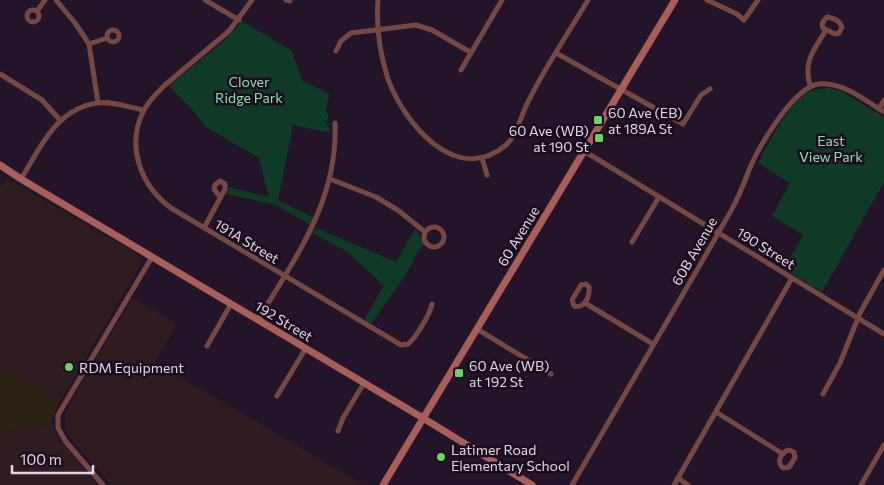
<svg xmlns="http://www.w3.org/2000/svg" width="884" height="485" font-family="Commissioner,sans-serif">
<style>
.commercial{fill:#2a2111}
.industrial{fill:#2f1c20}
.green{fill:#0f3a25}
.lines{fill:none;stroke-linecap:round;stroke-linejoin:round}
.street{stroke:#764843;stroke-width:5}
.secondary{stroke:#a95f59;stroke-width:7}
.poi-dot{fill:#6bd363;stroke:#1b0b1f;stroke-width:2}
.labels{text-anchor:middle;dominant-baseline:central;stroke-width:5;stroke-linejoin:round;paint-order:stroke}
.park-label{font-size:14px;fill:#86e1af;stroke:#1b0b1f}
.poi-label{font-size:14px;fill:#e2d7e5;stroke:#1b0b1f;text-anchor:start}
.street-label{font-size:14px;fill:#e2d7e5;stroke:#1b0b1f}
</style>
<rect width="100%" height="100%" fill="#241429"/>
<polygon class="commercial" points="0,366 60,402 54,413 52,424 0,433"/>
<g class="industrial">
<polygon points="8,179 132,251 141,258 142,262 60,402 0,366 0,186"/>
<polygon points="133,298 177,324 155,362 364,485 111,485 70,438 65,427 65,416 70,402"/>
<polygon points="52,424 58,438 99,485 0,485 0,433"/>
</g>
<g class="green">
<polygon points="242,21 292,51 302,80 329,94 326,112 329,115 326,123 331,130 326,132 293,125 278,200 314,218 311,225 276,205 227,194 229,187 269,197 259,158 206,127 190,107 169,86 225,40"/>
<path d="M829 88 841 91 884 117V182L822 292 784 269 803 235 772 216 790 183 758 163C768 144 787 108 803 95 811 90 819 88 829 88Z"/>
<polygon points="316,228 396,262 415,229 420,235 424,245 420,248 405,276 371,324 364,320 384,286 348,252 312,233"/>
</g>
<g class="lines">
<g class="street">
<polyline points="56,0 75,23 89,44 98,103"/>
<polyline points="205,0 239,20"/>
<path d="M252 0 229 31 165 85C157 93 148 101 143 112 126 147 141 186 171 208L401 345 408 344C416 338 430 314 432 304"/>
<polyline points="286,0 290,1"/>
<path d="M378 0C376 26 380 54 388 79 404 123 456 187 506 145 519 133 521 113 530 98 547 64 569 32 588 0"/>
<polyline points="707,0 737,14 744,20 758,0"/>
<circle cx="33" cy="16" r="6"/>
<polyline points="37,11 45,0"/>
<path d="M827 17C833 18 840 21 842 27L839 33 835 34 823 28C821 23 823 21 827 17Z"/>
<circle cx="113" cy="36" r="6"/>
<polyline points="89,44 107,38"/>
<polyline points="336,51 341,41 351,33 416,25 432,30 470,52"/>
<polyline points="556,53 683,124 701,95 710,89"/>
<polyline points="461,70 502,0"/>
<polyline points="0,74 42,100 60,120"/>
<path d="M810 85C803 61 814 50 826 30"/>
<polyline points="879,109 884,100"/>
<polyline points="584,151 884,334"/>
<polyline points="482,158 487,175"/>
<path d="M21 179C40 148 56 109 97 103 112 101 129 107 143 110"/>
<polyline points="330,179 376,197 399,211 425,232"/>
<circle cx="434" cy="237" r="10"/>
<polyline points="204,228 225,189 225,184 220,181 215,185 214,189 220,197"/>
<polyline points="632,242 659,197"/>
<path d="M586 284 589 287C590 296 585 309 574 306L572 300 581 285Z"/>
<polyline points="585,303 653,344"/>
<path d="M258 320C296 256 338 201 335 123"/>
<polyline points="477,329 551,374"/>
<polyline points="207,346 231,304"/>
<polyline points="823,394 840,363 860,313 884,270"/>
<polyline points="277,396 306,348"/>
<polyline points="716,412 783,454"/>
<polyline points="338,431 343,418 364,383"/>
<path d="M789 450 794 452 795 458 789 467 783 468C776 462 781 452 789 450Z"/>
<polyline points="678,478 688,485"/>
<polyline points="103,485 66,442 58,428 58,415 152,257"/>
<path d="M572 485 715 239C721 227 728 217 734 205 741 192 746 177 752 163 762 142 795 86 819 84 843 82 865 100 884 112"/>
<polyline points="674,485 792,278"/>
<polyline points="861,485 884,445"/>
</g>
<g class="secondary">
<polyline points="0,165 21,179 423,418 532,485"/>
<polyline points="383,485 675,0"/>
</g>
</g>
<g class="poi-dot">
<rect x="593" y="115" width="10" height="10" rx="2.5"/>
<rect x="594" y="133" width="10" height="10" rx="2.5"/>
<circle cx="69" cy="367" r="5"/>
<rect x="454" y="368" width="10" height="10" rx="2.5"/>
<circle cx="441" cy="457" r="5"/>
</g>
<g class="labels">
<g class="park-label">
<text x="249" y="81">Clover<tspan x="249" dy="16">Ridge Park</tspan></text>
<text x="831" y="140">East<tspan x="831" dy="16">View Park</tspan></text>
</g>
<g class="poi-label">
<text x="608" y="112">60 Ave (EB)<tspan x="608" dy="16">at 189A St</tspan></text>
<text x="589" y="130" text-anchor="end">60 Ave (WB)<tspan x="589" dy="16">at 190 St</tspan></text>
<text x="469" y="365">60 Ave (WB)<tspan x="469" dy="16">at 192 St</tspan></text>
<text x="79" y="367">RDM Equipment</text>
<text x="451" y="449">Latimer Road<tspan x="451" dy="16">Elementary School</tspan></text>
</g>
<g class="street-label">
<text transform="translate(518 236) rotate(-59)">60 Avenue</text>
<text transform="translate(247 241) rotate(31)">191A Street</text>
<text transform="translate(766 248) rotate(32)">190 Street</text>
<text transform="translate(694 251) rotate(-60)">60B Avenue</text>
<text transform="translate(284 321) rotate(31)">192 Street</text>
</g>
</g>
<path d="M12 465v8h81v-8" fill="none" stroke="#e2d7e5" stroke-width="2.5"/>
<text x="20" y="465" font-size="15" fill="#e2d7e5" stroke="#1b0b1f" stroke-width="4" paint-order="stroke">100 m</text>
</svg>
